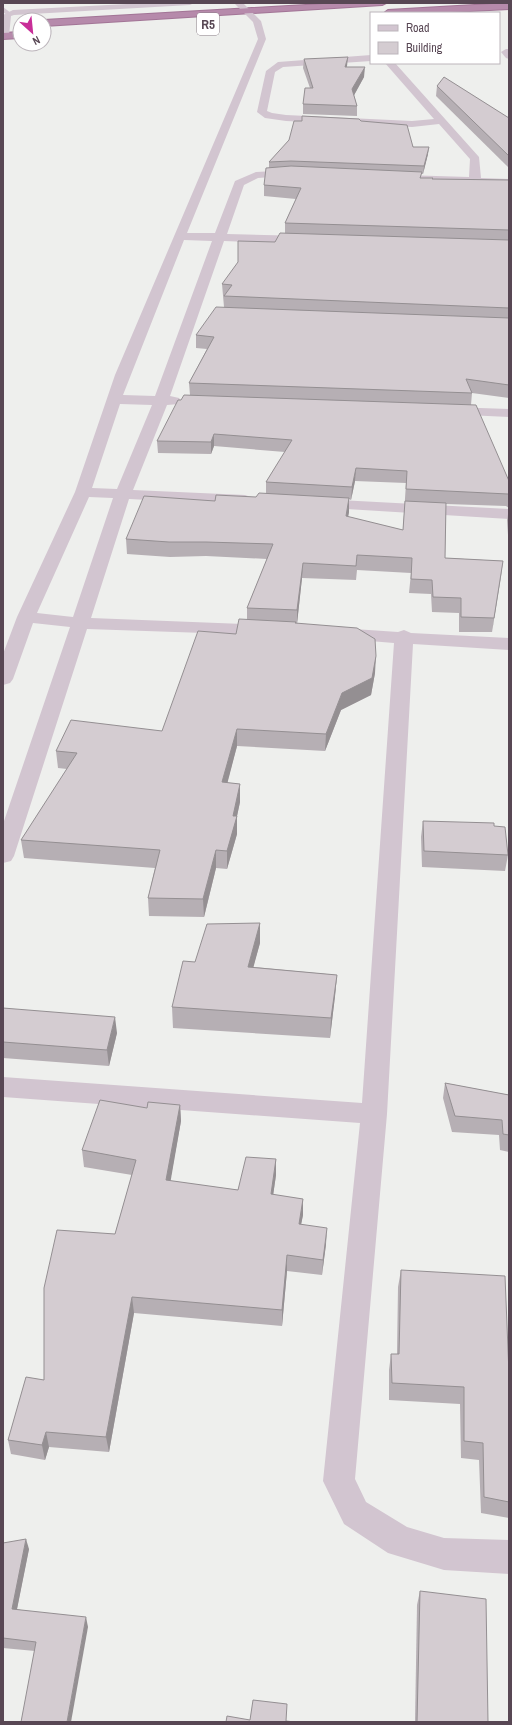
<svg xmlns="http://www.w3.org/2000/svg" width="512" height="1725" font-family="'Archivo Narrow',sans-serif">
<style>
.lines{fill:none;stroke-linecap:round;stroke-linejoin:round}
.highway-casing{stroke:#a27596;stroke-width:2}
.lane{fill:#d2c5d0;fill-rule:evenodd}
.street{fill:#d2c5d0;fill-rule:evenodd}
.highway{fill:#b68aab;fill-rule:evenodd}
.wall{fill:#b6afb4;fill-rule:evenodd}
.shaded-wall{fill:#948f92}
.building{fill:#d4ccd1;stroke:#948f92}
.labels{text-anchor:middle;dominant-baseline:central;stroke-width:3.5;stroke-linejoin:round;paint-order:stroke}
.shield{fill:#fff;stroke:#8a7e87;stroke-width:1}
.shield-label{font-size:13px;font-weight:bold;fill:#584754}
</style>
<rect width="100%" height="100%" fill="#eeefed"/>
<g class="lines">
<defs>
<g id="highway">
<polygon points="340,3 386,3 382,5 44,26 44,20"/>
<polygon points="509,3 509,9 432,13 384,13 388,10"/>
<polygon points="20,32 20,38 3,39 3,33"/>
</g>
</defs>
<use href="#highway" class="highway-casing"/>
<polygon class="lane" points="3,7 11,13 11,15 7,15 3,12"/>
<g class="street">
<polygon points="146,3 194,3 190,5 14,15 11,16 9,36 3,38 3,15 13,10"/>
<path d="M234 3H243L261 21 266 39 187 233H215L235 181 256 172 294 170 298 171 300 173 298 175 258 178 244 185 227 234 306 236 312 240 306 244 224 241 170 396 179 398 181 401 179 404 167 405 133 490 245 495 251 497 253 500 251 503 245 505 129 499 91 618 267 625 273 626 276 630 273 634 267 635 87 629 14 856 11 861 3 863V824L70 627 33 623 13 679 10 683 3 685V654L17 617 75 492 115 375 258 39 253 22ZM184 240 212 241 155 396 123 395ZM120 404 152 405 117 489 92 488ZM89 497 113 498 73 617 37 613Z"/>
<polygon points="506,49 509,49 509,59 506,58 501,52"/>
<polygon points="371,55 371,61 283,67 275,72 267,111 272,113 286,115 412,121 434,119 385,63 395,63 479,157 481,178 509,179 509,185 399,180 397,178 399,176 403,175 469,177 470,159 439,124 412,127 286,121 265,118 257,112 266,71 278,62"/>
<polygon points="450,407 509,409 509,417 445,414 443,411 445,408"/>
<polygon points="320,499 509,509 509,519 314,507 312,504 314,501"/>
<polygon points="339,628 398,632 404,630 411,633 509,638 509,650 413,644 387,1114 355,1479 366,1502 407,1527 444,1538 509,1540 509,1574 444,1570 388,1553 344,1524 323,1481 360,1123 3,1097 3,1077 362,1103 394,643 333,638 330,634 333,630"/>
</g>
<use href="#highway" class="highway"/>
</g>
<g class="wall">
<polygon points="304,59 347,67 364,77 354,95 357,106 357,116 303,114 303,104 310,88 303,68"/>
<polygon points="437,86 509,118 509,168 436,96"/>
<path d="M361 121 428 154 423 174H421V178L432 179 509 180V398L472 393 471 405 509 481V550L507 520 509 508 506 506 446 504 445 558 503 561 492 632H459V613L432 612 431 594 409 593 411 573 357 570 356 580 302 578 297 623 375 673 371 695 341 710 325 751 237 746 227 783 240 784V802L237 816V834L227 869 216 868 204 917 149 916 148 898 155 868 24 858 21 840 67 769 58 768 56 751 162 731 247 620V608L267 559 206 556 170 557 127 554 126 539 215 501 256 497 266 494V482L285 452 214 446 211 454 158 453 157 441 181 400 190 395 189 383 207 349 196 348V335L224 307 222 284 275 242 285 233V223L296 199 264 196V185L269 168V162ZM355 481 406 483 403 530 348 517 349 512V499L351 500Z"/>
<polygon points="423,821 494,826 508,855 505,871 422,867 421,837"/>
<polygon points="260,923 260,943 253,967 337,975 335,996 330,1038 173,1028 172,1007 195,962"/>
<polygon points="3,1008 117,1033 109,1066 3,1058"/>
<polygon points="445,1083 509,1095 509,1152 500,1150 499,1135 452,1132 443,1098"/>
<polygon points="180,1105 181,1121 170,1181 238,1190 276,1159 276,1175 273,1195 303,1199 303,1215 301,1224 326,1244 322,1275 287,1271 282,1326 134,1313 109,1452 49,1447 45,1460 11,1454 8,1440 44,1380 115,1234 132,1175 84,1167 82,1150 147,1108"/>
<polygon points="401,1270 509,1374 509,1518 481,1513 479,1460 461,1458 460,1404 389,1400 389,1370 391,1354 397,1354 398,1287"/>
<polygon points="3,1543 29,1549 17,1609 88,1627 35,1651 3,1648"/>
<polygon points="420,1591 488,1722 415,1722 417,1605"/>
</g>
<g class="shaded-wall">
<polygon points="16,3 35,3 16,4"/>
<polygon points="348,57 347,66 345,77 345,67"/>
<polygon points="365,67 364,77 352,99 352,89"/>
<polygon points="429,147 428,154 423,174 424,166"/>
<polygon points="214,434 214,446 211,454 211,442"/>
<polygon points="356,468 355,481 351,500 352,487"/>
<polygon points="349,498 349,512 345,531 346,516"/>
<polygon points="503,561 501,576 492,632 494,618"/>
<polygon points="303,563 302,578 297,624 297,610"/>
<polygon points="376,656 375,673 371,695 341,710 325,751 326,734 342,693"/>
<polygon points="237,729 237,746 223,800 222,782"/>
<polygon points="240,784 240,802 237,816 237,834 227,869 227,851 233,816"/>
<polygon points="216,850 216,868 204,917 203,899"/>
<polygon points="260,923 260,943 248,987 248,967"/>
<polygon points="337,975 335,996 330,1038 331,1018"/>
<polygon points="115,1017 117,1033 109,1066 107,1050"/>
<polygon points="180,1105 181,1121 168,1196 166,1180"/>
<polygon points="276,1159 276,1175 271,1210 271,1194"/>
<polygon points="303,1199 303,1215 298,1240 299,1224"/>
<polygon points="327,1228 326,1244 322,1275 323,1260"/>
<polygon points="287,1255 287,1271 282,1326 282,1310"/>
<polygon points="132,1297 134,1313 109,1452 106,1437"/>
<polygon points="46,1432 49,1447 45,1460 42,1445"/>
<polygon points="26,1539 29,1549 15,1619 12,1609"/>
<polygon points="86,1617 88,1627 71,1722 67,1722"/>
</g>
<g class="building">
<polygon points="348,57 345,67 365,67 352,89 357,106 303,104 305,88 313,88 304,59"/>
<polygon points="444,77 509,118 509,156 437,86"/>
<polygon points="302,116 359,119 361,121 407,125 413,147 429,147 424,166 291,161 269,162 289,140 294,121 302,121"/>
<polygon points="291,166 422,172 420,178 433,178 432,179 509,180 509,230 285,223 301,188 264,185 266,168"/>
<polygon points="280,233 509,240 509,308 224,296 232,285 222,284 238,262 238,241 275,242"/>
<polygon points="216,307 509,318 509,385 466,379 472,393 189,383 214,337 196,335"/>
<polygon points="184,395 476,405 509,481 509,494 508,494 406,489 407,471 356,468 352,487 266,482 292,440 214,434 211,442 157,441 178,400 181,400"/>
<polygon points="259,493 349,498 346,516 403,530 405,501 446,503 445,558 503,561 494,618 461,617 461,598 433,597 432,580 411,579 412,558 357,555 356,566 303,563 297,610 247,608 273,544 206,542 169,542 126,539 144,496 215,501 216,495 256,497"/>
<polygon points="239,619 296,622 295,623 357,628 375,639 376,656 372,678 342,693 326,734 237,729 222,782 240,784 233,816 237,816 227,851 216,850 203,899 148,898 160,850 21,840 77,753 56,751 71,720 162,731 198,631 236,634"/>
<polygon points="423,821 494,823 494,826 505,827 508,855 424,851"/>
<polygon points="260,923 248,967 337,975 331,1018 172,1007 183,961 195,962 207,924"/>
<polygon points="3,1008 115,1017 107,1050 3,1042"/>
<polygon points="445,1083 509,1095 509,1135 503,1134 502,1120 455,1116"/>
<polygon points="100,1100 147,1108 148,1102 180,1105 166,1180 238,1190 246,1157 276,1159 271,1194 303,1199 299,1224 327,1228 323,1260 287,1255 282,1310 132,1297 106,1437 46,1432 42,1445 8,1440 26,1377 44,1380 44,1288 57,1230 115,1234 136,1160 82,1150"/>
<polygon points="401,1270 505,1276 509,1374 509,1502 484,1497 483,1443 464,1441 464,1387 392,1383 391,1354 399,1354"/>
<polygon points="26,1539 12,1609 86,1617 67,1722 21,1722 36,1642 3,1638 3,1543"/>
<polygon points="420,1591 486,1599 488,1722 417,1722"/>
<polygon points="253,1700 287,1704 286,1721 295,1722 226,1722 227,1716 250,1720"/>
</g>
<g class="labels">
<rect class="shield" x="197" y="13" width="22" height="22" rx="3"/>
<g class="shield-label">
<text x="208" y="24">R5</text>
</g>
</g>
<rect width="512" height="1725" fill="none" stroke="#584754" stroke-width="8"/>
<rect x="370" y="12" width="130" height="52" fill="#ffffff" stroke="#bcb5bb"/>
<rect x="378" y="25" width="20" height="6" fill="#d2c5d0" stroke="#bcb5bb"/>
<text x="406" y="32" font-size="12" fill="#584754">Road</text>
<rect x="378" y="42" width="20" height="12" fill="#d4ccd1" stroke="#bcb5bb"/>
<text x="406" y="52" font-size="12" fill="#584754">Building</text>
<g transform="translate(32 32) rotate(153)"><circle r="19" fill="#ffffff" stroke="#bcb5bb"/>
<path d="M0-3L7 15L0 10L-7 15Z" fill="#c82e98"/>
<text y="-6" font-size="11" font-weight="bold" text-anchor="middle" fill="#584754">N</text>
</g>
</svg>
